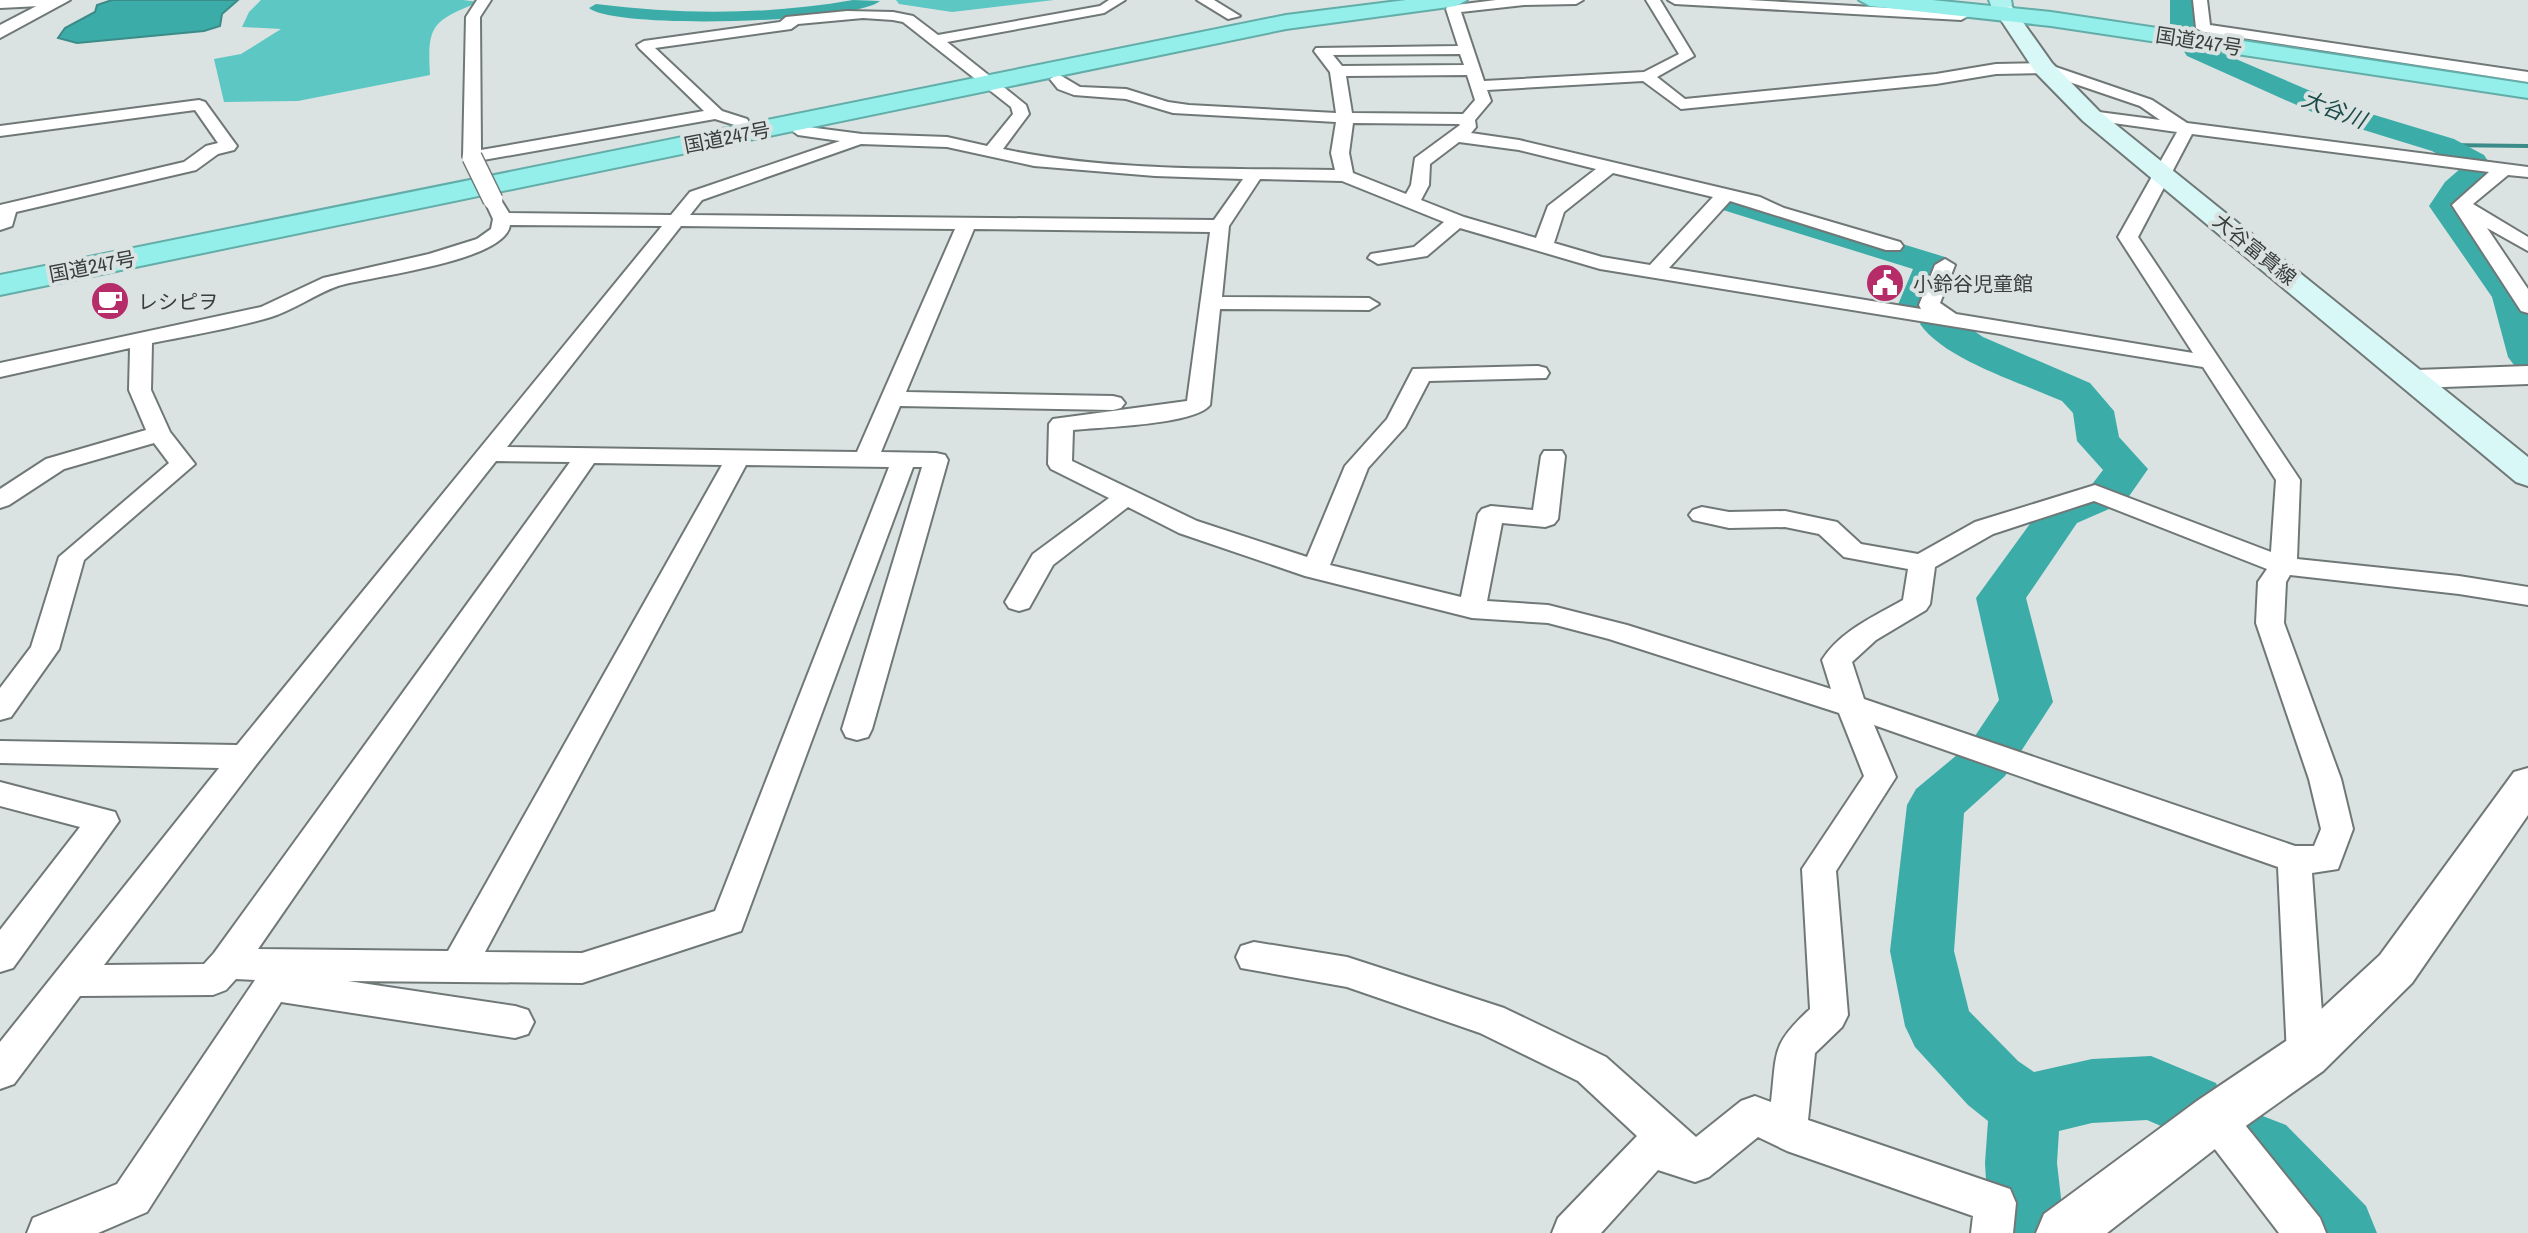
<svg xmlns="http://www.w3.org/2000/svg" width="2528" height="1233" font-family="'Archivo Narrow','Noto Sans JP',sans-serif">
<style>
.forest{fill:#5cc7c3}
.water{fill:#3caca8;stroke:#3b8b88;stroke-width:2}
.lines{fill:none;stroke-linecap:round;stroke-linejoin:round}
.stream{stroke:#3b8b88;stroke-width:4}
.canal{fill:#3caca8;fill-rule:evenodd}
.river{fill:#3caca8;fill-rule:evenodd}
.minor-casing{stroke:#707877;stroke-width:4}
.tertiary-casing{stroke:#707877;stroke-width:4}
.secondary-casing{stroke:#707877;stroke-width:4}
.primary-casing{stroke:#63ada9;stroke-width:4}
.trunk-casing{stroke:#63ada9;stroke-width:4}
.minor{fill:#fff;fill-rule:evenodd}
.tertiary{fill:#fff;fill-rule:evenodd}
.secondary{fill:#d7f8f7;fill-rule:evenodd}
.primary{fill:#aff2ef;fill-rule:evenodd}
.trunk{fill:#94eeea;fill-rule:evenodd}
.minor-bridge-casing{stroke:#707877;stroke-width:22;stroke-linecap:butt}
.minor-bridge{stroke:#fff;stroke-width:19}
.labels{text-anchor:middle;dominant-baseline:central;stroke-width:8;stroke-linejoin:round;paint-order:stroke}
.far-street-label{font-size:20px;fill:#393d3c;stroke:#dae3e2}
.far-poi-label{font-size:20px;fill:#393d3c;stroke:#dae3e2;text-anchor:start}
.far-water-label{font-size:22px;font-style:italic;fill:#1c4c4a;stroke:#dae3e2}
</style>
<rect width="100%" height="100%" fill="#dae3e2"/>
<g class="forest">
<path d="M261 0H463L479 2C432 21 427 25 430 75L298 101 224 102 214 59 241 54 281 29 242 27 249 12Z"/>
<polygon points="896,0 1054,0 952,12 899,4"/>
</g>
<polygon class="water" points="112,0 238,0 222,14 220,26 204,31 77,43 58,38 65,28 95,12 97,5"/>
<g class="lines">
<polyline class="stream" points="2443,145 2528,146"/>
<path class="canal" d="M853 0 880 1C854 23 615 30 589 8L596 4C682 15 767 15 853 0Z"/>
<g class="river">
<polygon points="2170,0 2194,0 2196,24 2192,29 2174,29 2170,24"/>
<polygon points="2196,42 2348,107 2454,139 2484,155 2494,170 2462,206 2528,297 2528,369 2514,365 2508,357 2492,297 2429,206 2445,182 2461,168 2432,151 2328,119 2187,56 2183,50 2187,44"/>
<path d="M1735 193 1945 257 1951 264 1936 302 1945 311 1943 314 1952 316 1983 337 2090 383 2114 411 2119 437 2148 469 2125 502 2077 523 2026 598 2053 702 2005 776 1964 813 1954 951 1969 1011 2018 1061 2034 1072 2092 1059 2151 1056 2216 1083 2226 1106 2216 1129 2191 1139 2147 1120 2092 1123 2059 1131 2057 1163 2065 1233H1989L1985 1163 1988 1121 1968 1105 1915 1047 1905 1026 1890 951 1907 805 1916 789 1969 745 1999 700 1976 598 2045 503 2090 487 2103 470 2077 441 2073 413 2062 401C2022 383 1945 360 1920 324L1922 321 1903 315 1897 307 1913 269 1723 210 1719 203 1723 196Z"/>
<polygon points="2260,1115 2286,1125 2366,1206 2377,1233 2288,1233 2234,1173 2224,1149 2234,1125"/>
</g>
<defs>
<g id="minor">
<polygon points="0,0 66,0 67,1 60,5 0,8"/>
<path d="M477 0H491L480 17 481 150 704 111 639 48 637 45 644 41 780 22 786 17 847 11 893 12 913 16 938 35 1100 6 1109 0H1125L1104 13 947 42 1026 105 1029 114 1003 149C1110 172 1225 168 1335 170L1331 153 1336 122 1173 113 1126 99 1074 95 1058 89 1050 79 1058 74 1080 87 1126 89 1168 102 1189 105 1336 113 1330 72 1314 51 1316 48 1458 46 1446 9 1448 6 1496 0H1583L1576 4 1524 5 1461 12 1484 81 1644 72 1679 54 1646 0H1660L1694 56 1657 77 1685 99 1936 74 1996 64 2044 63 2152 100 2187 123 2528 167V177L2508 175 2473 204 2528 237V251L2487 228 2528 289V313L2521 311 2452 205 2489 172 2192 134 2138 237 2300 480 2297 559 2459 576 2528 587V605L2459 594 2290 575 2286 582 2284 623 2341 779 2353 829 2338 869 2312 873 2325 1055 2320 1067 2306 1072 2292 1067 2287 1055 2278 867 1874 725 1896 777 1836 871 1848 1015 1842 1027 1815 1053 1808 1120 2010 1189 2016 1203 2013 1233H1971L1973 1216 1787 1151 1758 1137 1709 1177 1695 1182 1658 1170 1601 1233H1552L1558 1218 1637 1136 1578 1081 1480 1033 1347 987 1241 968 1236 957 1241 946 1254 942 1347 957 1504 1008 1606 1057 1696 1137 1741 1101 1755 1096 1771 1102C1777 1051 1771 1045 1810 1009L1802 869 1864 776 1839 713 1609 639 1548 623 1472 618 1305 576 1179 533 1128 507 1053 565 1029 608 1019 611 1009 608 1005 602 1033 554 1109 498 1051 469 1048 464 1049 424 1053 419 1187 401 1210 232 974 229 906 392 1113 396 1121 398 1125 403 1121 408 1113 410 900 406 881 452 936 453 945 455 948 460 872 729 868 737 857 740 846 737 842 729 922 467H913L741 931 582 983 348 981 515 1006 528 1010 534 1022 528 1034 515 1038 281 1002 147 1212 98 1233H27L33 1218 117 1184 255 980 236 979 226 990 213 995 80 996 14 1084 0 1089V1042L219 768 0 763V741L237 745 662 226 510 225C505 262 370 276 338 286 315 294 294 310 271 317 232 329 191 335 152 343L151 390 170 432 195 464 84 560 59 649 11 717 0 720V688L31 647 59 557 169 463 154 443 64 469 9 505 0 508V489L46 459 146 430 129 390 130 348 0 377V363L261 307 323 278 429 254 477 239 491 229 493 219 486 204 495 198 501 200 509 213 671 215 690 192 840 141 798 135 783 124 791 119 808 127 862 134 947 137 987 146 1013 114 1011 107 903 22 893 20 863 18 798 24 791 29 655 48 722 111 747 119 749 122 747 125 741 127 715 119 472 162 463 157 466 17ZM1460 54 1464 65 1342 66 1333 55ZM2043 73 2140 106 2160 120 2091 111 2085 113V119L2177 132 2118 237 2193 353 1956 314 1940 303 1955 265 1945 259 1935 265 1919 305 1921 309 1669 268 1730 201 1886 250H1900L1903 246 1900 242 1784 208 1760 197 1519 140 1471 133 1476 127 1475 120 1491 101 1487 90 1643 81 1681 109 1936 84 1996 74ZM1467 75 1475 100 1463 114 1352 113 1346 76ZM1353 123 1459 124 1460 125 1415 158 1411 185 1406 194 1353 173 1349 153ZM1459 142 1519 150 1596 169 1548 206 1536 238 1464 217 1421 200 1429 185 1430 164ZM861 144 947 147 1034 166 1155 176 1243 179 1214 220 690 215 702 200ZM1613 173 1713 197 1650 265 1602 257 1554 243 1564 212ZM1260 179 1342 181 1444 222 1414 247 1371 254 1368 258 1378 264 1427 256 1460 228 1600 269 2203 367 2276 480 2271 552 2095 485 1975 522 1918 554 1861 544 1837 522 1785 511 1729 512 1702 507 1693 510 1689 515 1693 520 1729 528 1785 527 1819 534 1844 557 1908 569 1903 600C1875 616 1840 631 1822 660L1831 689 1627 625 1548 605 1487 601 1502 523 1545 527 1554 524 1558 519 1565 456 1562 451H1544L1541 456 1533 510 1491 506 1482 509 1478 514 1461 597 1330 565 1368 468 1405 427 1429 381 1546 378 1549 373 1546 368 1538 366 1413 369 1387 419 1345 466 1307 557 1197 521 1072 461 1073 430C1100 427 1194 425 1210 405L1220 309 1369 310 1379 304 1369 298 1222 297 1229 226ZM681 226 955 229 857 452 507 447ZM496 461 570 462 214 953 204 964 104 965 256 765ZM594 463 722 465 448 951 258 949ZM746 465 889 467 715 911 582 953 485 952ZM2094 501 2267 569 2258 582 2256 623 2309 779 2321 829 2314 846H2295L1864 699 1852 662 1876 640 1926 610 1930 604 1935 567 1993 534Z"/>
<polygon points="1197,0 1214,0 1240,16 1228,19"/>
<polygon points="1668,0 1748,0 1961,12 1968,16 1961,20 1675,4"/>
<polygon points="2193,0 2207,0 2210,25 2528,72 2528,82 2203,32 2196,28"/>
<polygon points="199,100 205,102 234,142 237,146 234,150 218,154 196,170 16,212 12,226 0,230 0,205 184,162 206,146 218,143 195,110 0,136 0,126"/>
<polygon points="0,782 115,812 119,821 13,968 0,972 0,930 80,827 0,806"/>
<polygon points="2215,1100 2229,1105 2320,1218 2326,1233 2279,1233 2201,1131 2195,1118 2201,1105"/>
</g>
<g id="tertiary">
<polygon points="48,0 70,0 0,38 0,25"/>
<polygon points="2528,366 2528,384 2416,388 2406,385 2402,379 2406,373 2416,370"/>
<polygon points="2528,768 2528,815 2412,983 2323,1071 2233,1135 2107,1233 2036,1233 2044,1214 2197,1101 2289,1039 2380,955 2514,772"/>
</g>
<polygon id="secondary" points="1997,0 2008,1 2052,63 2099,111 2528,457 2528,486 2516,482 2083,121 2036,73 1991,5"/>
<polygon id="primary" points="1989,0 2011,0 2012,5 2001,11 1993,10"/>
<g id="trunk">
<polygon points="1406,0 1467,0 1456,6 1286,29 0,295 0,275 1286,15"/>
<polygon points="1859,0 1932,0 2051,12 2528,84 2528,98 2051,26 1870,6"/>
</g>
</defs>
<use href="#minor" class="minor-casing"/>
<use href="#tertiary" class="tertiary-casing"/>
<use href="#secondary" class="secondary-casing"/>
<use href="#primary" class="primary-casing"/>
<use href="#trunk" class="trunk-casing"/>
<use href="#minor" class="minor"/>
<use href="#tertiary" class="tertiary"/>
<use href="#secondary" class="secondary"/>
<use href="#primary" class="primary"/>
<use href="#trunk" class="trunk"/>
<defs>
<polyline id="minor-bridge" points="472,157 493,200"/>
</defs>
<use href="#minor-bridge" class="minor-bridge-casing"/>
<use href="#minor-bridge" class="minor-bridge"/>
</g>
<defs>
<symbol id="civic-disc" viewBox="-11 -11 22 22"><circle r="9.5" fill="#b62c69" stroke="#dae3e2"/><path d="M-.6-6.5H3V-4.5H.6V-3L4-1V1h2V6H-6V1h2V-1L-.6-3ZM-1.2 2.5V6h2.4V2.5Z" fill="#fff"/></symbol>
<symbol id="cafe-disc" viewBox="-11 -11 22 22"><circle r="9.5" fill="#b62c69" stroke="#dae3e2"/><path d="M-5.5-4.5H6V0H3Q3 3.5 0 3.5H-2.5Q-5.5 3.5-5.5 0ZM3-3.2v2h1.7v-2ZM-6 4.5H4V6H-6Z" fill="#fff"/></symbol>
</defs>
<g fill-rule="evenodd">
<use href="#civic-disc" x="1863" y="261" width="44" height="44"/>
<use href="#cafe-disc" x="88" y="279" width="44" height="44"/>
</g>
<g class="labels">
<g class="far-street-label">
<text transform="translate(2199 41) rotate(9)">国道247号</text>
<text transform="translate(727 137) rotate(-11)">国道247号</text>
<text transform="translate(2255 249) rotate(39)">大谷富貴線</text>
<text transform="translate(92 266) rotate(-11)">国道247号</text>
</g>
<g class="far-poi-label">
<text x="1913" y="283">小鈴谷児童館</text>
<text x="138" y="301">レシピヲ</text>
</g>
<g class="far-water-label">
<text transform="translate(2334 109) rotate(21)">大谷川</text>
</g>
</g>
</svg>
